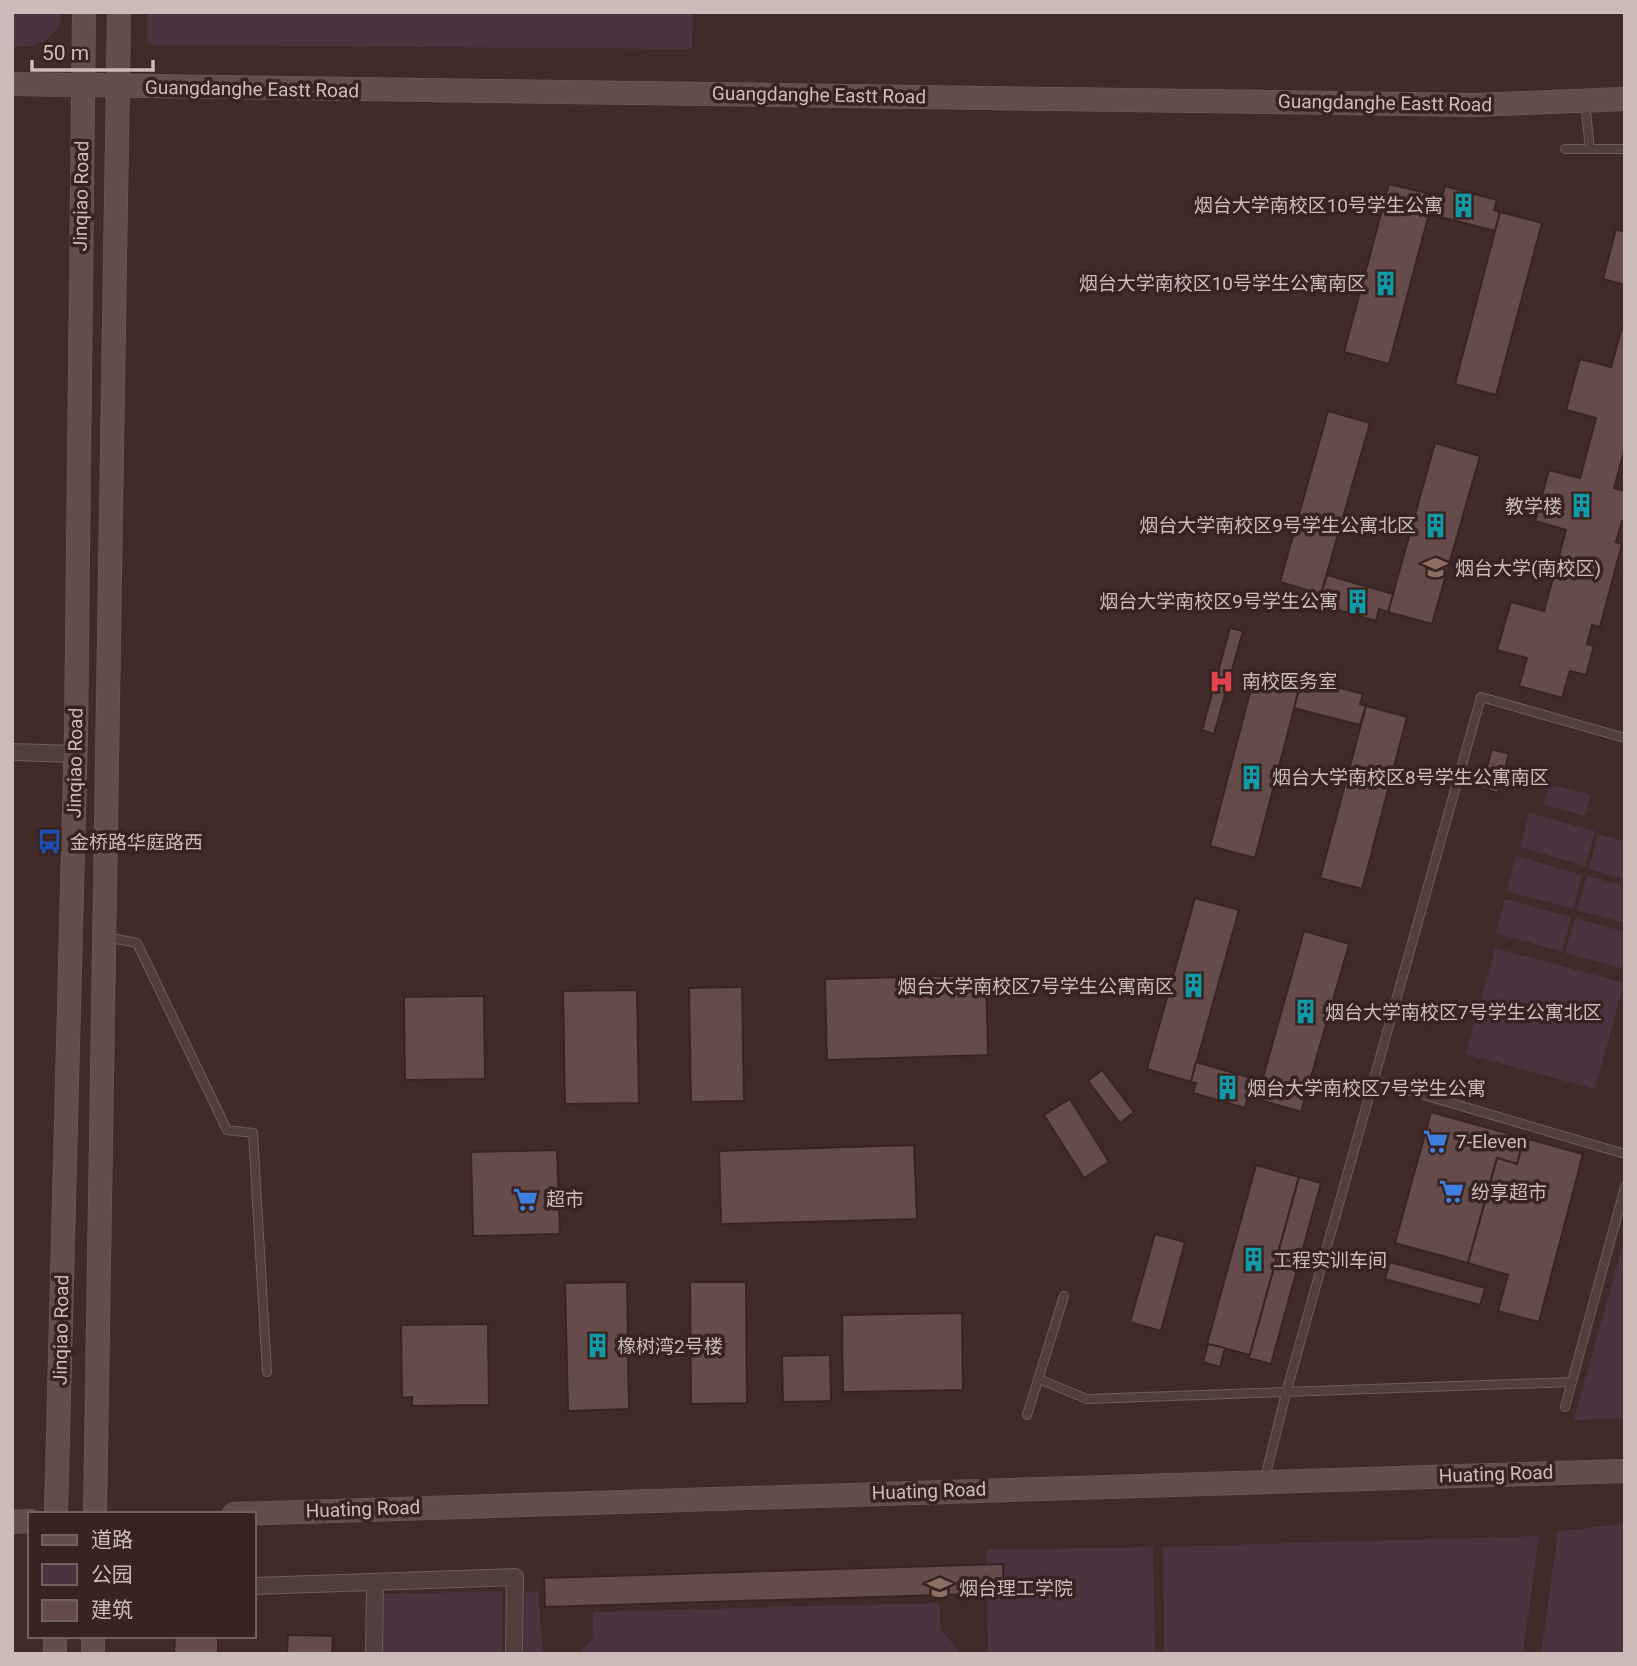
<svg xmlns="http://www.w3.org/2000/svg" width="1637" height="1666" font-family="Roboto,'Noto Sans SC',sans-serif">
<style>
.green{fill:#4b3440}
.building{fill:#654c4a;stroke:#382523;stroke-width:2}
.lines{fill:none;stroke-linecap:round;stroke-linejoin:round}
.lane-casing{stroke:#6e5d5b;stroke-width:10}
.street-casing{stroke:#6e5d5b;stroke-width:18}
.secondary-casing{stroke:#6e5d5b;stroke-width:24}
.lane{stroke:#513f3d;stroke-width:8}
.street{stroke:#513f3d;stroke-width:16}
.secondary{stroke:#644e4b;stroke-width:23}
.labels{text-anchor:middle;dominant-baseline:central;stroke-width:7;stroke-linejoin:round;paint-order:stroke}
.street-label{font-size:19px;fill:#cbbcba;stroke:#372321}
.poi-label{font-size:19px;fill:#cbbcba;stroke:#372321;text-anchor:start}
</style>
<rect width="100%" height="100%" fill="#412b29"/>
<g class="green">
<path d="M12 12H60L61 23C47 43 36 48 12 47Z"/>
<polygon points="147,12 693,12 692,49 153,45 147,41"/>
<polygon points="1549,784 1591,795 1585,816 1543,804"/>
<polygon points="1529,813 1595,831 1585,866 1520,847"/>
<polygon points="1598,834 1625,842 1625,879 1589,869"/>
<polygon points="1516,856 1582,875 1573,909 1507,891"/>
<polygon points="1587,876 1625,886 1625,923 1577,910"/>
<polygon points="1505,899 1571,917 1562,952 1496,933"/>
<polygon points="1575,918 1625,932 1625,969 1565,953"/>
<polygon points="1495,948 1624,983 1595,1089 1466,1054"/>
<polygon points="1625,1237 1625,1418 1574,1420"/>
<polygon points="1625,1524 1625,1654 1541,1654 1558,1531"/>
<polygon points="1539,1536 1523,1654 1164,1654 1163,1547"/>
<polygon points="1153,1547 1155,1654 988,1654 986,1550"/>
<polygon points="502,1591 502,1654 382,1654 384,1594"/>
<polygon points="538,1591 543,1654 524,1654 525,1593"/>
<polygon points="939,1603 941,1629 961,1654 579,1654 593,1637 593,1612"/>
</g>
<g class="building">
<polygon points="1389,184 1434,195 1389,364 1344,352"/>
<polygon points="1445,186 1497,200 1494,210 1500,212 1495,231 1429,214 1434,195 1442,198"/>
<polygon points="1500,212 1542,223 1496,395 1455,384"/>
<polygon points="1616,229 1625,232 1625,285 1603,279"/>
<polygon points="1625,317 1625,448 1614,488 1625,491 1625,522 1622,521 1616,542 1622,544 1600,627 1592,625 1587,644 1594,646 1586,675 1570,671 1562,698 1519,686 1527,658 1497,650 1511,602 1544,611 1566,530 1535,521 1549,470 1580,478 1596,418 1566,410 1580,359 1611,367"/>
<polygon points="1328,411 1370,423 1321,594 1280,582"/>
<polygon points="1435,443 1480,456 1432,624 1388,612"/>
<polygon points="1327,575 1393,594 1388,612 1379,609 1376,621 1324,606 1327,596 1321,594"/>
<polygon points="1230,628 1243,631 1214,734 1202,730"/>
<polygon points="1254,677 1299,690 1255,858 1210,846"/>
<polygon points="1311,680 1363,694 1360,704 1366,706 1360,725 1294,708 1299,690 1308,692"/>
<polygon points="1366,706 1407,717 1362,889 1320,878"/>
<polygon points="1492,749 1509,754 1498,793 1481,788"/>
<polygon points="1195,898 1239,910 1191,1082 1147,1069"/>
<polygon points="1304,931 1349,944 1301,1112 1257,1099"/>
<polygon points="986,975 988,1055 827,1060 825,979"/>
<polygon points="742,987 744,1101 691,1102 689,988"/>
<polygon points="637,990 639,1103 565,1104 563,991"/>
<polygon points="484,996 485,1079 405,1080 404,997"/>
<polygon points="1196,1062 1262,1081 1257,1099 1248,1096 1245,1108 1193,1093 1196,1083 1191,1082"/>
<polygon points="1102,1070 1134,1112 1120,1123 1088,1081"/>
<polygon points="1070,1099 1109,1162 1084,1178 1044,1115"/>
<polygon points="1431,1112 1524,1138 1517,1164 1497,1158 1468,1263 1395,1243"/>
<polygon points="1524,1138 1583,1154 1539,1322 1498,1311 1508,1275 1468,1263 1497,1158 1517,1164"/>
<polygon points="914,1145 917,1219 721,1224 719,1151"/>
<polygon points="557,1150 560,1234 473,1236 471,1152"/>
<polygon points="1256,1165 1299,1177 1250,1355 1207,1344"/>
<polygon points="1299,1177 1321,1183 1271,1364 1249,1358"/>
<polygon points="1155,1234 1185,1242 1161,1331 1130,1322"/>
<polygon points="1390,1262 1485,1288 1480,1305 1385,1279"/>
<polygon points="627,1282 629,1409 568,1411 565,1283"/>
<polygon points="690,1282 746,1282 747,1403 691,1404"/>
<polygon points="962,1313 963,1390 843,1392 842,1315"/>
<polygon points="488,1324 489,1405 412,1406 412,1397 402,1398 401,1325"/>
<polygon points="1208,1344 1225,1348 1220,1367 1203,1362"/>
<polygon points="830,1355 831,1401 783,1402 782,1356"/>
<polygon points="1003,1564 1004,1593 545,1607 544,1578"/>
<polygon points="288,1635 333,1636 332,1654 287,1654"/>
<polygon points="175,1636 218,1636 218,1654 174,1654"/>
</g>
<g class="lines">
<defs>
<g id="lane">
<polyline points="1585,103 1590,149"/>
<polyline points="1565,149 1625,149"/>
<polyline points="106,937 137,943 227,1130 253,1133 267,1372"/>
<polyline points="1373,1080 1625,1154"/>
<polyline points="1041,1380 1087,1399 1572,1382"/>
<polyline points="1565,1407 1625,1187"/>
<polyline points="1027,1415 1064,1296"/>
<polyline points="1265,1478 1286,1393 1481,697 1625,738"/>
</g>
<g id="street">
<polyline points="12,752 75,754"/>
<polyline points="254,1586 515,1577 514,1654"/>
<polyline points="374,1654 375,1584"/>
</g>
<g id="secondary">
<polyline points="12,84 1473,105 1625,99"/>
<polyline points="56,1514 76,733 84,12"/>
<polyline points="95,1514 119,12"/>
<polyline points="234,1514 1625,1471"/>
<polyline points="12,1522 30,1521"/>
<polyline points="55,1654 55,1636"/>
<polyline points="93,1654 93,1636"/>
</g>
</defs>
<use href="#lane" class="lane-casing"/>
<use href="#street" class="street-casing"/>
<use href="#secondary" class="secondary-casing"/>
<use href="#lane" class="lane"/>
<use href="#street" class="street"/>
<use href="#secondary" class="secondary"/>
</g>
<defs>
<symbol id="building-bare" viewBox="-9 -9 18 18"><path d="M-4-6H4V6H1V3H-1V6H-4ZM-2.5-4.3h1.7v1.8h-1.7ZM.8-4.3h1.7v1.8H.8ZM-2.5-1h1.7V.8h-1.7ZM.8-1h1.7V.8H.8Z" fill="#0f9aa8" stroke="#372321" stroke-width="2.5" paint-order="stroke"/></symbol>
<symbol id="university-bare" viewBox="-9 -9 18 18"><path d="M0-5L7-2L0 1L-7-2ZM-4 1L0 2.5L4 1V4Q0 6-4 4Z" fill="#8d6e63" stroke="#372321" stroke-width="2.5" paint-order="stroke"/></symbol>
<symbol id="hospital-bare" viewBox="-9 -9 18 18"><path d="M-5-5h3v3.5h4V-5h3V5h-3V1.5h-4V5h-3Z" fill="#e0444e" stroke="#372321" stroke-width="2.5" paint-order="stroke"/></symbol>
<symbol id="bus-bare" viewBox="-9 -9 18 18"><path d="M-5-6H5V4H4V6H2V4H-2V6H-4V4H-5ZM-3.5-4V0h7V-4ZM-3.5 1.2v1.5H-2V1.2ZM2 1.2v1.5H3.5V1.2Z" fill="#1a4fb4" stroke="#372321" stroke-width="2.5" paint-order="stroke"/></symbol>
<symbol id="supermarket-bare" viewBox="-9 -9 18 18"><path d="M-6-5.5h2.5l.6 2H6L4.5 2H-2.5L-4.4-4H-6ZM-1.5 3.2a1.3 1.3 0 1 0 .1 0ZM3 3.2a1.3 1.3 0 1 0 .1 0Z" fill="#3f7fe0" stroke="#372321" stroke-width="2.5" paint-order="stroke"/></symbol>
</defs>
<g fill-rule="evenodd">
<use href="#building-bare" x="1446" y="188" width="35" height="35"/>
<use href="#building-bare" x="1368" y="266" width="35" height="35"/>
<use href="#building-bare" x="1564" y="488" width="35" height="35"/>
<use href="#building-bare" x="1418" y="508" width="35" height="35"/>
<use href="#university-bare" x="1418" y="550" width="35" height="35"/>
<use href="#building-bare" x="1340" y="584" width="35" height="35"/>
<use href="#hospital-bare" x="1204" y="664" width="35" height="35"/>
<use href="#building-bare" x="1234" y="760" width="35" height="35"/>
<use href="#bus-bare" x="32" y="824" width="35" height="35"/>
<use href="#building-bare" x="1176" y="968" width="35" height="35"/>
<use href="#building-bare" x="1288" y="994" width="35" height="35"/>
<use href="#building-bare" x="1210" y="1070" width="35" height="35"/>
<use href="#supermarket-bare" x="1418" y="1124" width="35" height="35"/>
<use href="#supermarket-bare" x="1434" y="1174" width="35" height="35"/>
<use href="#supermarket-bare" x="508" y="1182" width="35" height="35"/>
<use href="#building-bare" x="1236" y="1242" width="35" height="35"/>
<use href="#building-bare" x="580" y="1328" width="35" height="35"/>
<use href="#university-bare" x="922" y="1570" width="35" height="35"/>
</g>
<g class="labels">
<g class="street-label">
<text transform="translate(252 89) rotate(1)">Guangdanghe Eastt Road</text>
<text transform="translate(819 95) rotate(1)">Guangdanghe Eastt Road</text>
<text transform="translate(1385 103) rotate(1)">Guangdanghe Eastt Road</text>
<text transform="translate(81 196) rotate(-89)">Jinqiao Road</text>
<text transform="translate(75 763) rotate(-89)">Jinqiao Road</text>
<text transform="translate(61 1330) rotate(-89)">Jinqiao Road</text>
<text transform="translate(1496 1474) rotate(-2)">Huating Road</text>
<text transform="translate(929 1491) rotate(-2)">Huating Road</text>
<text transform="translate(363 1509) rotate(-2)">Huating Road</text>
</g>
<g class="poi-label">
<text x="1443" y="205" text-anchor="end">烟台大学南校区10号学生公寓</text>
<text x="1366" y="283" text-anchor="end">烟台大学南校区10号学生公寓南区</text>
<text x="1562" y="506" text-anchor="end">教学楼</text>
<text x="1416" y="525" text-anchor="end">烟台大学南校区9号学生公寓北区</text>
<text x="1455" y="568">烟台大学(南校区)</text>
<text x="1338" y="601" text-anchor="end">烟台大学南校区9号学生公寓</text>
<text x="1242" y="681">南校医务室</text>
<text x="1272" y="777">烟台大学南校区8号学生公寓南区</text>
<text x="70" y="842">金桥路华庭路西</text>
<text x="1174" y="986" text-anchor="end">烟台大学南校区7号学生公寓南区</text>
<text x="1325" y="1012">烟台大学南校区7号学生公寓北区</text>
<text x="1247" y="1088">烟台大学南校区7号学生公寓</text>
<text x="1456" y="1141">7-Eleven</text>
<text x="1471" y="1192">纷享超市</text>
<text x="546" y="1199">超市</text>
<text x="1273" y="1260">工程实训车间</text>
<text x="617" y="1346">橡树湾2号楼</text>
<text x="959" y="1588">烟台理工学院</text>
</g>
</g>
<rect width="1637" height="1666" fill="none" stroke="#cbbcba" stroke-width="28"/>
<rect x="28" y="1512" width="228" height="126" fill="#372321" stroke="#72605e" stroke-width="2"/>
<rect x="42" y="1535" width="35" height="10" fill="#644e4b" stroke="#72605e" stroke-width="2"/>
<text x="91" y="1547" font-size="21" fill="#cbbcba">道路</text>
<rect x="42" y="1564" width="35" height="21" fill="#4b3440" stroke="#72605e" stroke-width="2"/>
<text x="91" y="1582" font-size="21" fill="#cbbcba">公园</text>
<rect x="42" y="1600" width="35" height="21" fill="#654c4a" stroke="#72605e" stroke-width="2"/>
<text x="91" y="1617" font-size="21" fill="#cbbcba">建筑</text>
<path d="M32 60v10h121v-10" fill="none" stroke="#cbbcba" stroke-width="3.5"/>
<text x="42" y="60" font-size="21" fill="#cbbcba" stroke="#372321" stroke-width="5" paint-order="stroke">50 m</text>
</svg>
